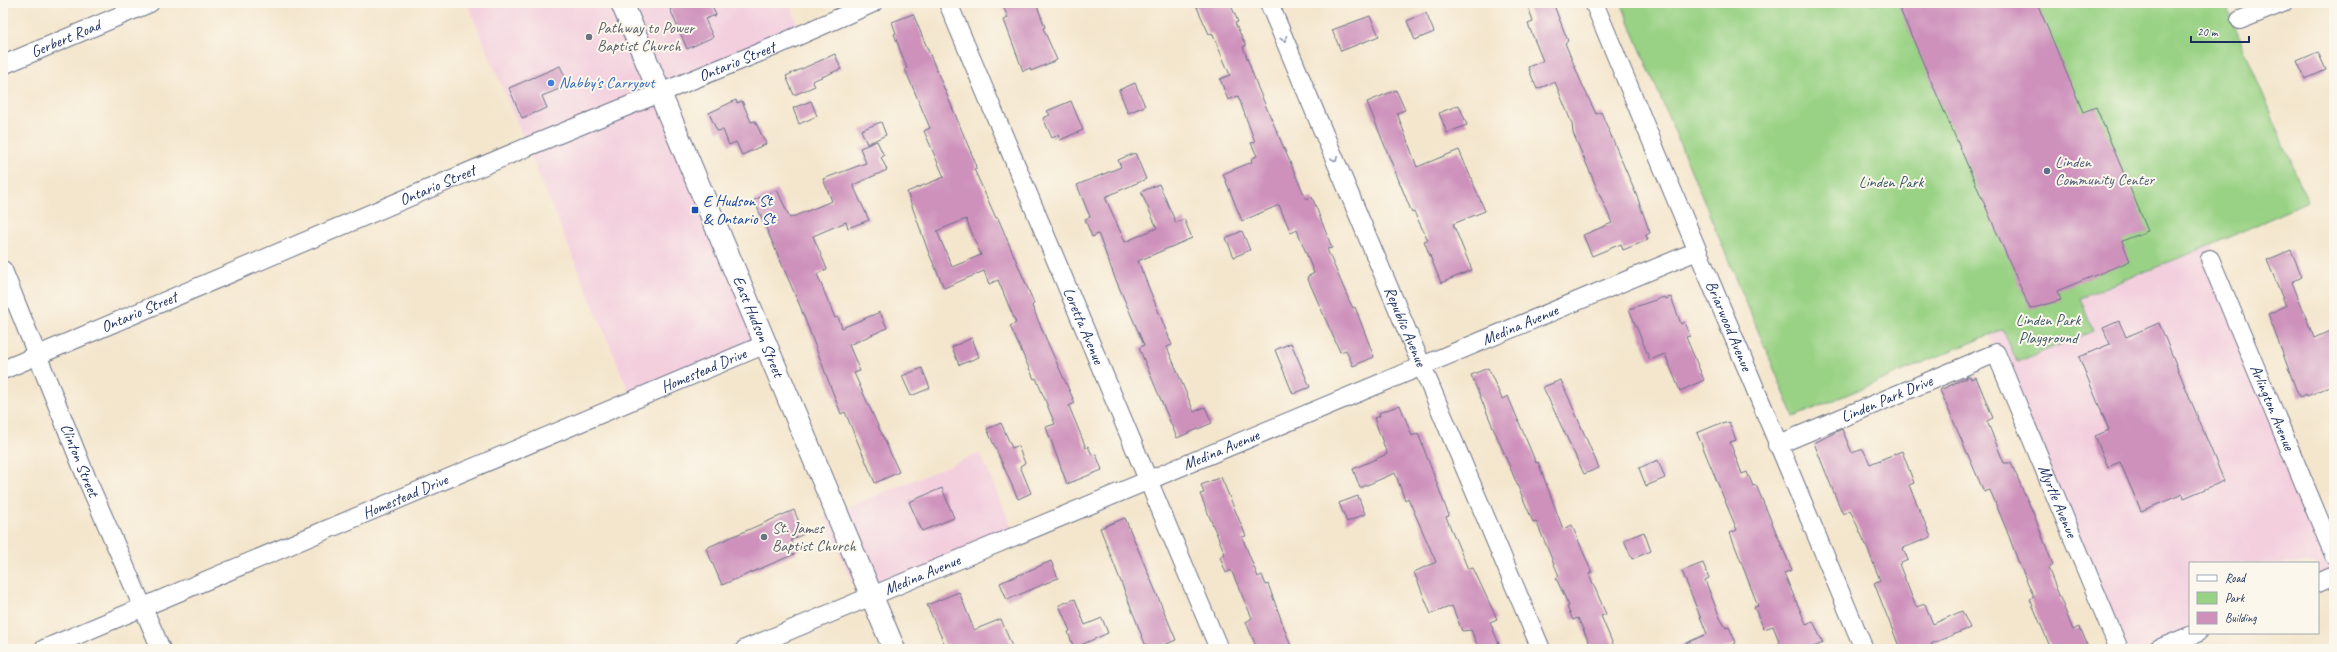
<svg xmlns="http://www.w3.org/2000/svg" width="2337" height="652" font-family="Caveat,sans-serif">
<style>
.built{fill:#f3cfde}
.green{fill:#99d284;stroke:#5a8071}
.building{fill:#ce91bc;fill-rule:evenodd}
.lines{fill:none;stroke-linecap:round;stroke-linejoin:round}
.street-casing{stroke:#676f85;stroke-width:20}
.secondary-casing{stroke:#676f85;stroke-width:24}
.street{stroke:#fff;stroke-width:18}
.secondary{stroke:#fff;stroke-width:22}
.oneway{stroke:#8d97ae}
.worship-dot{fill:#6b7280;stroke:#fbf7ec;stroke-width:1.5}
.shop-dot{fill:#3f7fe0;stroke:#fbf7ec;stroke-width:1.5}
.service-dot{fill:#5c6f8a;stroke:#fbf7ec;stroke-width:1.5}
.transit-dot{fill:#1a4fb4;stroke:#fbf7ec;stroke-width:1.5}
.labels{text-anchor:middle;dominant-baseline:central;stroke-width:4;stroke-linejoin:round;paint-order:stroke}
.worship-label{font-size:16px;fill:#5b616d;stroke:#fbf7ec;text-anchor:start}
.street-label{font-size:16px;fill:#1b2f5e;stroke:#fbf7ec}
.shop-label{font-size:16px;fill:#366cbe;stroke:#fbf7ec;text-anchor:start}
.service-label{font-size:16px;fill:#4e5e75;stroke:#fbf7ec;text-anchor:start}
.park-label{font-size:16px;fill:#3a5868;stroke:#fbf7ec}
.transit-label{font-size:16px;fill:#164399;stroke:#fbf7ec;text-anchor:start}
</style>
<rect width="100%" height="100%" fill="#fbf7ec"/>
<filter id="ink" filterUnits="userSpaceOnUse"><feTurbulence type="fractalNoise" baseFrequency=".025" numOctaves="2"/><feDisplacementMap in="SourceGraphic" scale="8" xChannelSelector="R" yChannelSelector="G"/><feConvolveMatrix kernelMatrix="1 2 1 2 8 2 1 2 1" color-interpolation-filters="sRGB"/></filter>
<filter id="wash" filterUnits="userSpaceOnUse"><feTurbulence type="fractalNoise" baseFrequency=".012" numOctaves="4" result="noise"/><feDisplacementMap in="SourceGraphic" scale="16" xChannelSelector="R" yChannelSelector="G"/><feGaussianBlur stdDeviation="0.9" result="paint"/><feColorMatrix in="noise" values="0 0 0 0 0 0 0 0 0 0 0 0 0 0 0 0 0 1.4 0 .05"/><feComposite in="paint" operator="in"/></filter>
<g filter="url(#wash)">
<rect width="100%" height="100%" fill="#f4e6cd"/>
<g class="built">
<polygon points="467,3 789,3 801,33 657,90 767,343 632,399"/>
<polygon points="2211,245 2334,544 2334,576 2318,583 2318,563 2190,563 2190,633 2163,649 2117,649 1989,335"/>
<polygon points="980,453 1015,535 875,599 853,584 824,517"/>
</g>
<polygon class="green" points="1621,3 2225,3 2308,202 2211,245 2080,298 2093,331 2017,362 2003,329 1794,417"/>
<g id="blocks">
<g class="building">
<polygon points="684,3 711,3 716,15 705,19 713,37 687,49 670,9"/>
<polygon points="1002,3 1036,3 1045,27 1043,28 1057,60 1031,71 1030,68 1023,71 1004,20 1008,18"/>
<polygon points="1195,3 1230,3 1238,22 1235,23 1246,46 1243,47 1258,88 1306,199 1312,197 1316,207 1332,248 1327,249 1348,298 1353,308 1355,307 1374,357 1353,366 1346,350 1340,352 1307,277 1314,273 1297,230 1291,233 1279,205 1242,221 1223,174 1252,162 1251,159 1257,156 1251,143 1255,142 1238,96 1228,100 1220,79 1230,75 1212,33 1209,34"/>
<polygon points="1527,3 1553,3 1568,41 1565,43 1582,84 1596,114 1601,112 1638,199 1650,233 1646,235 1648,240 1623,250 1621,244 1592,256 1583,235 1612,223 1573,133 1572,124 1555,82 1537,89 1528,67 1543,61 1528,24 1533,22"/>
<polygon points="1925,3 2037,3 2083,112 2096,107 2148,231 2122,241 2130,261 2057,291 2061,300 2030,309 1898,5"/>
<polygon points="1426,13 1434,32 1415,40 1407,21"/>
<path d="M913 14 975 162 976 169H974L996 218H998L1034 303 1032 306 1050 348 1075 403 1069 406 1086 448 1088 446 1092 455 1096 454 1102 470 1067 484 1046 427 1055 424 1036 378 1034 379 1010 326 1016 323 998 280 989 284 984 271 944 288 928 251 907 192 944 177 924 131 930 128 905 69 907 68 894 34 896 33 892 22ZM966 219 981 255 952 267 937 231Z"/>
<polygon points="1370,16 1379,36 1341,51 1332,30"/>
<polygon points="2318,52 2326,70 2305,79 2297,61"/>
<polygon points="835,54 841,69 812,81 815,86 794,95 786,76"/>
<polygon points="560,66 569,85 542,96 547,108 522,118 509,88"/>
<polygon points="1135,83 1145,106 1128,113 1119,90"/>
<polygon points="1396,90 1405,110 1397,113 1417,167 1459,150 1485,211 1453,224 1472,270 1441,283 1424,241 1428,240 1414,212 1412,213 1367,102"/>
<polygon points="736,100 737,103 742,101 751,122 755,121 766,144 742,155 736,142 729,145 723,130 717,131 709,113"/>
<polygon points="811,101 817,116 799,124 793,108"/>
<polygon points="1071,101 1083,130 1060,140 1058,135 1052,138 1043,118 1050,115 1047,111"/>
<polygon points="1459,105 1467,125 1447,133 1439,113"/>
<polygon points="881,122 886,135 867,144 861,130"/>
<polygon points="877,141 884,156 881,157 887,170 853,185 869,220 848,228 846,222 813,236 827,269 817,274 835,318 838,317 842,328 880,312 887,328 849,345 860,371 854,373 899,472 875,483 845,412 841,414 800,306 754,200 777,190 790,218 832,201 823,179 866,163 860,148"/>
<polygon points="1135,153 1146,179 1105,197 1125,242 1157,228 1141,192 1159,184 1176,223 1184,219 1192,238 1138,261 1172,345 1167,347 1194,412 1205,407 1212,423 1177,438 1139,348 1144,345 1115,278 1099,236 1098,234 1092,237 1085,219 1090,217 1077,185 1121,167 1118,160"/>
<polygon points="1242,231 1250,250 1234,257 1226,238"/>
<polygon points="2291,250 2302,277 2292,282 2314,338 2334,329 2334,385 2307,396 2306,394 2299,397 2268,314 2286,306 2267,260"/>
<polygon points="1664,297 1665,299 1671,297 1681,324 1684,322 1690,336 1686,337 1704,380 1680,391 1665,354 1650,360 1629,309"/>
<polygon points="2119,321 2126,337 2159,323 2224,481 2184,498 2183,494 2141,511 2120,462 2108,467 2095,436 2109,430 2079,357 2110,344 2103,328"/>
<polygon points="972,338 979,357 959,365 952,347"/>
<polygon points="1291,343 1310,387 1293,394 1275,350"/>
<polygon points="922,368 930,388 911,396 902,376"/>
<polygon points="1488,368 1502,399 1508,396 1536,463 1538,462 1563,529 1572,525 1592,573 1589,574 1606,614 1601,616 1615,649 1592,649 1578,618 1573,620 1567,607 1569,606 1556,578 1559,576 1536,521 1533,522 1471,375"/>
<polygon points="1970,376 1971,379 1976,377 1993,418 1987,421 2004,463 2011,463 2034,515 2053,565 2048,568 2073,630 2080,627 2089,649 2051,649 2030,599 2034,597 2018,561 2007,531 1990,490 1984,492 1940,390"/>
<polygon points="1561,380 1599,468 1584,474 1543,387"/>
<polygon points="1400,405 1412,436 1418,433 1449,516 1446,517 1468,569 1473,568 1497,619 1490,622 1501,649 1479,649 1471,630 1462,631 1452,606 1431,614 1414,572 1436,562 1408,498 1405,500 1395,473 1360,488 1353,469 1387,454 1374,418 1380,416 1379,413"/>
<polygon points="1729,422 1736,440 1730,442 1742,474 1747,472 1753,486 1756,485 1792,570 1784,573 1806,624 1813,621 1823,643 1809,649 1782,649 1773,626 1764,629 1754,607 1758,606 1730,533 1737,530 1697,433 1721,423 1722,424"/>
<polygon points="1001,423 1012,448 1018,446 1025,463 1020,466 1031,493 1018,499 987,429"/>
<polygon points="1842,429 1852,453 1863,449 1870,464 1902,451 1914,483 1909,485 1931,537 1903,548 1908,560 1899,564 1916,607 1925,604 1933,624 1962,611 1970,628 1931,644 1933,649 1900,649 1874,583 1880,580 1866,545 1850,510 1843,514 1836,498 1814,443"/>
<polygon points="1658,460 1665,478 1646,486 1639,468"/>
<polygon points="1221,477 1246,536 1242,537 1258,577 1262,575 1266,585 1268,584 1292,649 1257,649 1246,622 1252,618 1231,570 1226,573 1220,557 1225,554 1200,494 1204,493 1201,485"/>
<polygon points="942,488 954,518 922,531 909,502"/>
<polygon points="1358,496 1365,514 1347,522 1339,503"/>
<polygon points="794,510 804,534 791,540 797,553 722,585 706,548"/>
<polygon points="1125,518 1176,640 1155,649 1147,649 1100,528"/>
<polygon points="1644,532 1651,551 1632,559 1624,540"/>
<polygon points="1051,561 1058,578 1007,600 1000,583"/>
<polygon points="1703,563 1709,578 1705,580 1720,618 1726,628 1729,627 1736,643 1723,649 1672,649 1707,634 1682,571"/>
<polygon points="959,592 974,630 1001,619 1013,649 951,649 948,644 945,645 927,605"/>
<polygon points="1075,599 1085,625 1102,618 1108,633 1074,648 1068,632 1070,631 1059,605"/>
</g>
</g>
</g>
<g filter="url(#ink)">
<use href="#blocks" fill-opacity="0" stroke="#676f85" stroke-width="1"/>
<g class="lines">
<defs>
<g id="street">
<path id="s1" d="M948 3 1219 649"/>
<path id="s2" d="M1269 3 1541 649"/>
<path id="s3" d="M1594 3 1864 649"/>
<polyline points="2240,20 2283,3"/>
<path id="s4" d="M3 65 150 3"/>
<path id="s5" d="M2210 259 2334 555"/>
<path id="s6" d="M3 270 89 484 161 649"/>
<path id="s7" d="M3 370 532 145 773 47 873 3"/>
<path id="s8" d="M1777 445 1996 353 2119 649"/>
<polyline points="2318,583 2334,576"/>
<path id="s9" d="M44 649 766 344"/>
<path id="s10" d="M745 649 1697 251"/>
<polyline points="2158,649 2197,633"/>
</g>
<g id="secondary">
<path id="s11" d="M622 3 894 649"/>
</g>
</defs>
<use href="#street" class="street-casing"/>
<use href="#secondary" class="secondary-casing"/>
<use href="#street" class="street"/>
<use href="#secondary" class="secondary"/>
</g>
<defs><path id="oneway-chevron" d="M-2-3.5L2.5 0L-2 3.5" fill="none" stroke-width="1.6" stroke-linecap="round" stroke-linejoin="round"/></defs>
<g class="oneway">
<use href="#oneway-chevron" transform="translate(1284 39) rotate(67)"/>
<use href="#oneway-chevron" transform="translate(1335 159) rotate(67)"/>
</g>
</g>
<g class="worship-dot">
<circle cx="589" cy="37" r="4"/>
<circle cx="764" cy="537" r="4"/>
</g>
<circle class="shop-dot" cx="551" cy="83" r="4"/>
<circle class="service-dot" cx="2047" cy="171" r="4"/>
<rect class="transit-dot" x="691" y="206" width="8" height="8" rx="2"/>
<g class="labels">
<g class="worship-label">
<text x="597" y="28">Pathway to Power<tspan x="597" dy="18">Baptist Church</tspan></text>
<text x="772" y="528">St. James<tspan x="772" dy="18">Baptist Church</tspan></text>
</g>
<g class="street-label">
<text stroke="none"><textPath href="#s4" startOffset="68">Gerbert Road</textPath></text>
<text stroke="none"><textPath href="#s7" startOffset="796">Ontario Street</textPath></text>
<text stroke="none"><textPath href="#s7" startOffset="472">Ontario Street</textPath></text>
<text stroke="none"><textPath href="#s7" startOffset="148">Ontario Street</textPath></text>
<text stroke="none"><textPath href="#s10" startOffset="840">Medina Avenue</textPath></text>
<text stroke="none"><textPath href="#s11" startOffset="351">East Hudson Street</textPath></text>
<text stroke="none"><textPath href="#s1" startOffset="350">Loretta Avenue</textPath></text>
<text stroke="none"><textPath href="#s2" startOffset="351">Republic Avenue</textPath></text>
<text stroke="none"><textPath href="#s3" startOffset="350">Briarwood Avenue</textPath></text>
<text stroke="none"><textPath href="#s9" startOffset="716">Homestead Drive</textPath></text>
<text stroke="none"><textPath href="#s8" startOffset="119">Linden Park Drive</textPath></text>
<text stroke="none"><textPath href="#s5" startOffset="161">Arlington Avenue</textPath></text>
<text stroke="none"><textPath href="#s10" startOffset="516">Medina Avenue</textPath></text>
<text stroke="none"><textPath href="#s6" startOffset="205">Clinton Street</textPath></text>
<text stroke="none"><textPath href="#s9" startOffset="392">Homestead Drive</textPath></text>
<text stroke="none"><textPath href="#s8" startOffset="398">Myrtle Avenue</textPath></text>
<text stroke="none"><textPath href="#s10" startOffset="192">Medina Avenue</textPath></text>
</g>
<g class="shop-label">
<text x="559" y="83">Nabby's Carryout</text>
</g>
<g class="service-label">
<text x="2055" y="162">Linden<tspan x="2055" dy="18">Community Center</tspan></text>
</g>
<g class="park-label">
<text x="1891" y="182">Linden Park</text>
<text x="2048" y="320">Linden Park<tspan x="2048" dy="18">Playground</tspan></text>
</g>
<g class="transit-label">
<text x="703" y="201">E Hudson St<tspan x="703" dy="18">&amp; Ontario St</tspan></text>
</g>
</g>
<rect width="2337" height="652" fill="none" stroke="#fbf7ec" stroke-width="16"/>
<rect x="2189" y="562" width="130" height="72" fill="#fbf7ec" stroke="#a1a7b3"/>
<rect x="2197" y="575" width="20" height="6" fill="#ffffff" stroke="#a1a7b3"/>
<text x="2225" y="582" font-size="12" fill="#1b2f5e">Road</text>
<rect x="2197" y="592" width="20" height="12" fill="#99d284" stroke="#a1a7b3"/>
<text x="2225" y="602" font-size="12" fill="#1b2f5e">Park</text>
<rect x="2197" y="612" width="20" height="12" fill="#ce91bc" stroke="#a1a7b3"/>
<text x="2225" y="622" font-size="12" fill="#1b2f5e">Building</text>
<path d="M2191 36v6h58v-6" fill="none" stroke="#1b2f5e" stroke-width="2"/>
<text x="2197" y="36" font-size="12" fill="#1b2f5e" stroke="#fbf7ec" stroke-width="3" paint-order="stroke">20 m</text>
</svg>
